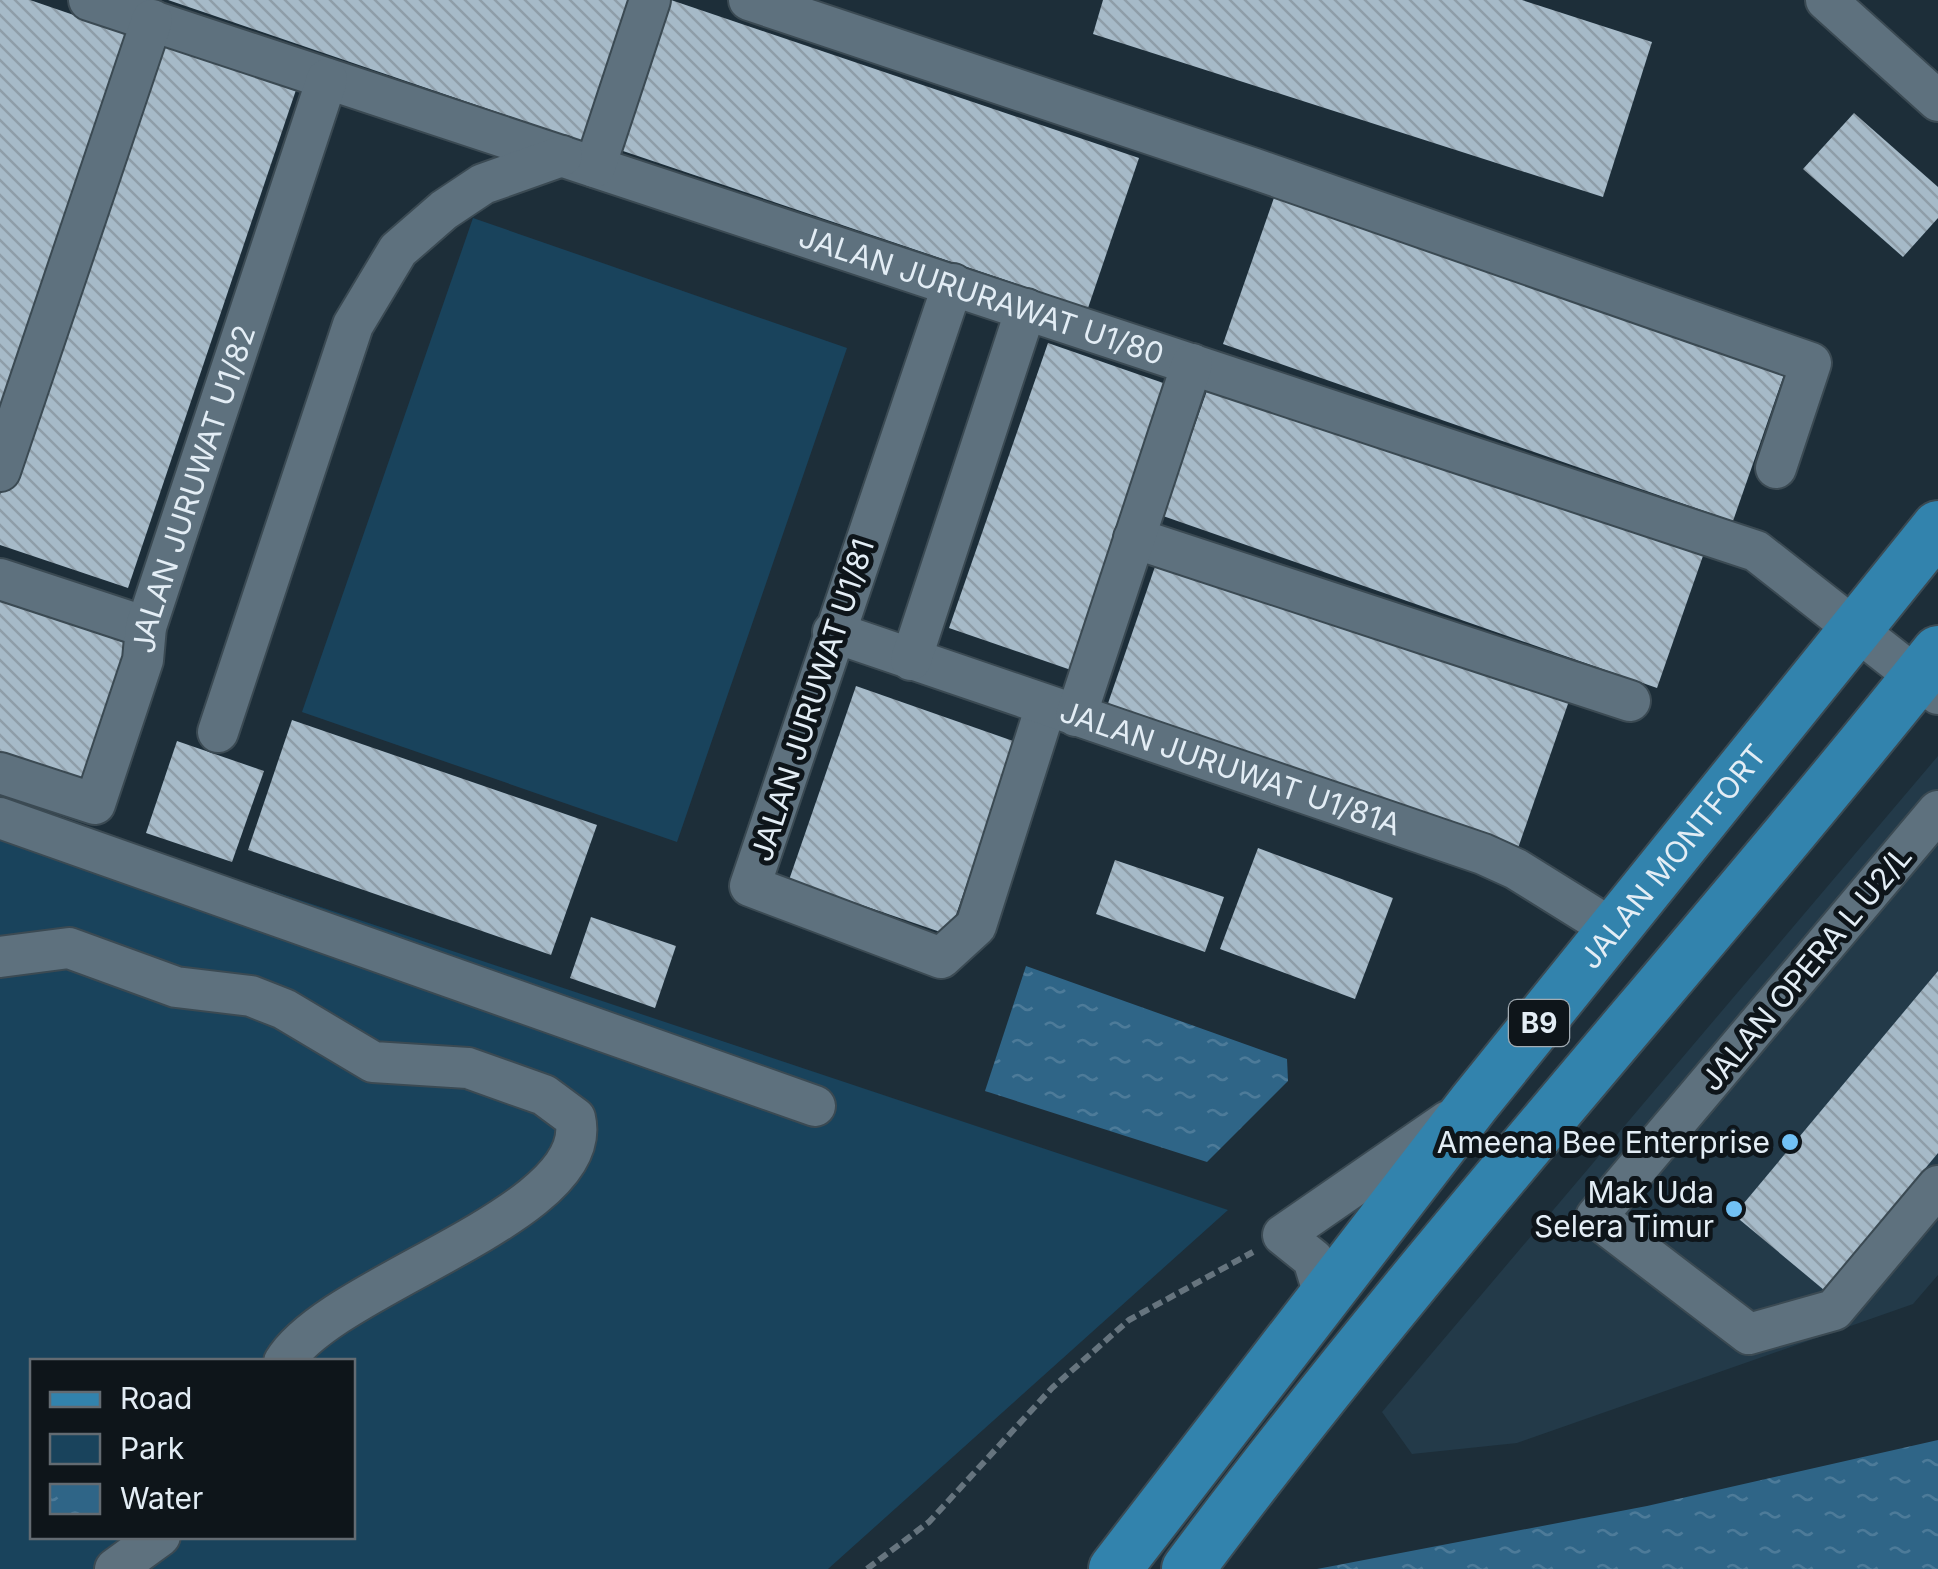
<svg xmlns="http://www.w3.org/2000/svg" width="1938" height="1569" font-family="Inter,sans-serif">
<style>
.built{fill:#233a49}
.green{fill:#19435c;fill-rule:evenodd}
.water{fill:url(#water-ripples)}
.building{fill:url(#building-back-hatch)}
.lines{fill:none;stroke-linecap:round;stroke-linejoin:round}
.minor-casing{stroke:#3b4a53;stroke-width:44}
.major-casing{stroke:#3b4a53;stroke-width:56}
.path{stroke:#66747e;stroke-width:6;stroke-dasharray:10 5;stroke-linecap:butt}
.minor{stroke:#5e717e;stroke-width:40}
.major{stroke:#3283ad;stroke-width:52}
.poi-dot{fill:#71c1f5;stroke:#0e151a;stroke-width:4}
.labels{text-anchor:middle;dominant-baseline:central;stroke-width:10;stroke-linejoin:round;paint-order:stroke}
.shield{fill:#0e151a;stroke:#a3acb3;stroke-width:2.5}
.shield-label{font-size:28px;font-weight:bold;fill:#e3edf5}
.street-label{font-size:30px;fill:#e3edf5;stroke:#0e151a}
.poi-label{font-size:30px;fill:#e3edf5;stroke:#0e151a;text-anchor:end}
</style>
<defs>
<pattern id="water-ripples" width="26" height="14" patternUnits="userSpaceOnUse" patternTransform="scale(2.5)"><rect width="26" height="14" fill="#2f6587"/><path d="M2 4q2-2 4 0t4 0M15 11q2-2 4 0t4 0" fill="none" stroke="#4d7b99"/></pattern>
<pattern id="building-back-hatch" width="6" height="6" patternUnits="userSpaceOnUse" patternTransform="scale(2.5)"><rect width="6" height="6" fill="#a6bac8"/><path d="M-1 5l2 2M0 0l6 6M5-1l2 2" fill="none" stroke="#8e9da8"/></pattern>
</defs>
<rect width="100%" height="100%" fill="#1d2e39"/>
<polygon class="built" points="1938,756 1938,1275 1913,1304 1517,1443 1412,1454 1382,1412"/>
<g class="green">
<polygon points="473,218 847,348 677,842 302,712"/>
<path d="M0 800 1228 1210 828 1569H0ZM32 1362H352V1536H32Z"/>
</g>
<g class="water">
<polygon points="1026,966 1287,1059 1288,1081 1207,1162 985,1091"/>
<polygon points="1938,1440 1938,1569 1317,1569 1647,1506"/>
</g>
<g class="building">
<polygon points="0,0 30,0 135,36 0,434"/>
<polygon points="168,0 636,0 588,143"/>
<polygon points="671,0 1139,158 1088,308 620,150"/>
<polygon points="1103,0 1522,0 1652,42 1603,197 1093,34"/>
<polygon points="154,39 297,87 128,588 0,545 0,495"/>
<polygon points="1854,113 1938,187 1938,218 1903,257 1803,169"/>
<polygon points="1276,192 1786,369 1733,521 1223,344"/>
<polygon points="1048,343 1169,385 1071,670 949,628"/>
<polygon points="1210,382 1704,553 1657,688 1163,516"/>
<polygon points="1159,555 1570,698 1516,854 1105,712"/>
<polygon points="0,601 132,645 82,793 0,766"/>
<polygon points="856,686 1016,742 949,935 789,880"/>
<polygon points="292,720 597,825 551,955 248,850"/>
<polygon points="177,741 264,771 232,862 146,833"/>
<polygon points="1258,848 1393,898 1355,999 1220,949"/>
<polygon points="1115,860 1224,897 1205,952 1096,914"/>
<polygon points="591,917 676,946 655,1008 570,978"/>
<polygon points="1938,971 1938,1153 1824,1290 1734,1215"/>
</g>
<g class="lines">
<defs>
<g id="minor">
<path id="s1" d="M89 0 1756 551 1938 694"/>
<polyline points="749,0 1255,169 1811,363 1776,468"/>
<polyline points="1826,0 1938,101"/>
<polyline points="595,167 650,0"/>
<polyline points="953,284 750,886 941,958 976,926 1046,706"/>
<polyline points="0,471 152,20"/>
<polyline points="1134,538 1630,701"/>
<polyline points="0,579 146,627"/>
<path id="s2" d="M833 632 1483 854 1516 869 1614 930"/>
<polyline points="911,660 1026,309"/>
<polyline points="1076,716 1192,364"/>
<polyline points="218,732 353,325 398,250 444,210 483,184 562,156"/>
<path id="s3" d="M0 773 95 804 143 660 146 627 327 79"/>
<polyline points="1938,811 1596,1217 1749,1334 1834,1310 1938,1186"/>
<polyline points="0,818 815,1106"/>
<path d="M0 957 69 948 176 987 251 996 284 1009 373 1062 468 1068 544 1095 575 1118C598 1214 332 1283 284 1362"/>
<polyline points="1325,1298 1313,1259 1283,1235 1448,1121"/>
<polyline points="115,1569 160,1536"/>
</g>
<g id="major">
<path id="s4" d="M1115 1569 1474 1103 1938 527"/>
<path d="M1188 1569C1424 1252 1691 961 1938 652"/>
</g>
</defs>
<use href="#minor" class="minor-casing"/>
<use href="#major" class="major-casing"/>
<polyline class="path" points="867,1569 929,1522 1052,1388 1129,1320 1253,1252"/>
<use href="#minor" class="minor"/>
<use href="#major" class="major"/>
</g>
<g class="poi-dot">
<circle cx="1790" cy="1142" r="10"/>
<circle cx="1734" cy="1209" r="10"/>
</g>
<g class="labels">
<rect class="shield" x="1509" y="1000" width="60" height="46" rx="8"/>
<g class="shield-label">
<text x="1539" y="1023">B9</text>
</g>
<g class="street-label">
<text stroke="none"><textPath href="#s1" startOffset="940">JALAN JURURAWAT U1/80</textPath></text>
<text stroke="none"><textPath href="#s3" startOffset="430">JALAN JURUWAT U1/82</textPath></text>
<text transform="translate(812 700) rotate(-72)">JALAN JURUWAT U1/81</text>
<text stroke="none"><textPath href="#s2" startOffset="420">JALAN JURUWAT U1/81A</textPath></text>
<text stroke="none"><textPath href="#s4" startOffset="905">JALAN MONTFORT</textPath></text>
<text transform="translate(1806 968) rotate(-50)">JALAN OPERA L U2/L</text>
</g>
<g class="poi-label">
<text x="1770" y="1142">Ameena Bee Enterprise</text>
<text x="1714" y="1192">Mak Uda<tspan x="1714" dy="34">Selera Timur</tspan></text>
</g>
</g>
<rect x="30" y="1359" width="325" height="180" fill="#0e151a" stroke="#636b72" stroke-width="2.5"/>
<rect x="50" y="1392" width="50" height="15" fill="#3283ad" stroke="#636b72" stroke-width="2.5"/>
<text x="120" y="1409" font-size="30" fill="#e3edf5">Road</text>
<rect x="50" y="1434" width="50" height="30" fill="#19435c" stroke="#636b72" stroke-width="2.5"/>
<text x="120" y="1459" font-size="30" fill="#e3edf5">Park</text>
<rect x="50" y="1484" width="50" height="30" fill="url(#water-ripples)" stroke="#636b72" stroke-width="2.5"/>
<text x="120" y="1509" font-size="30" fill="#e3edf5">Water</text>
</svg>
